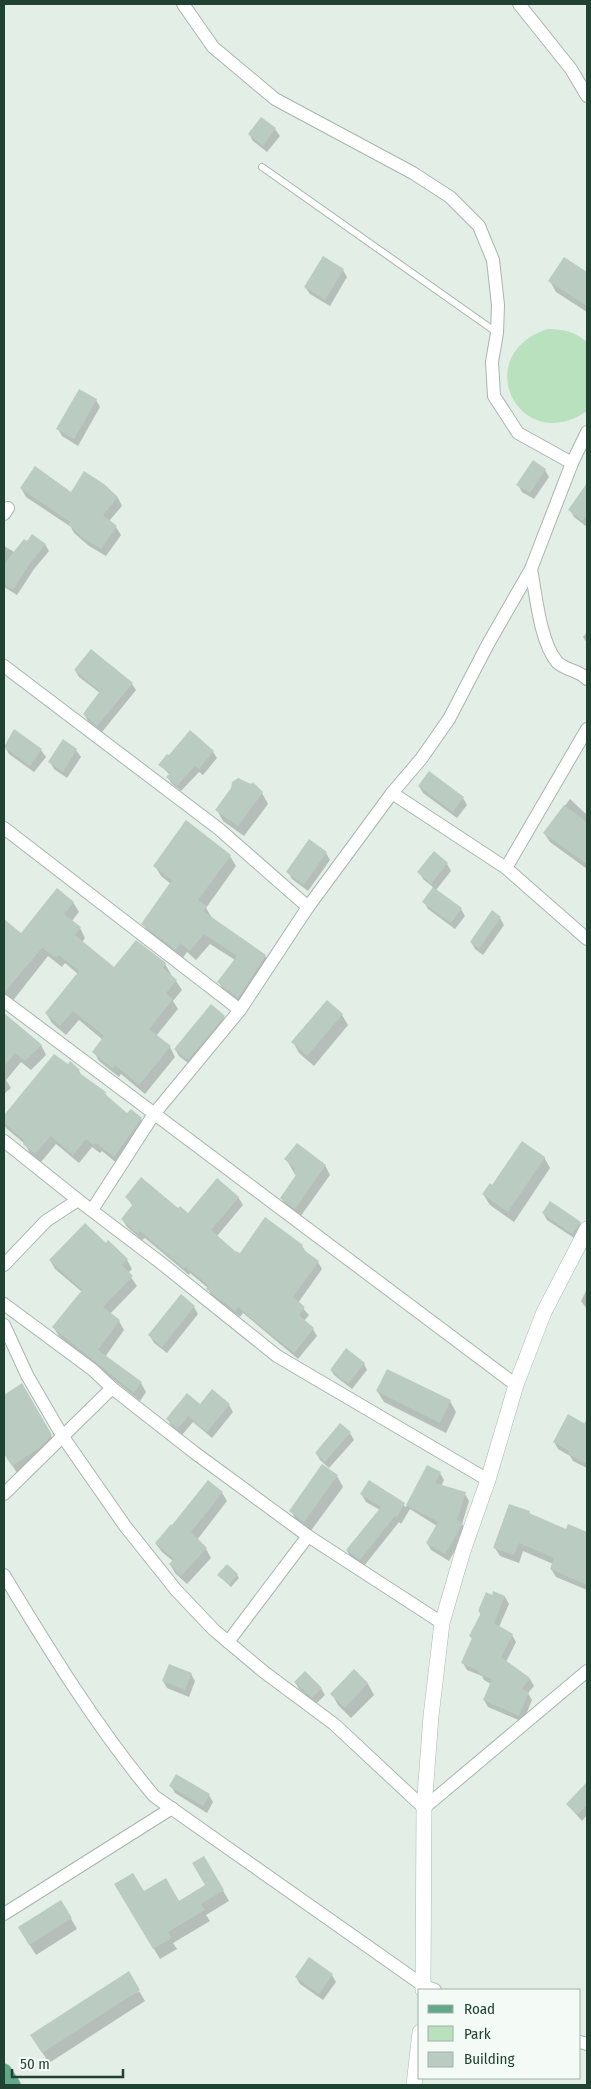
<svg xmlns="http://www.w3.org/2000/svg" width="591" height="2089" font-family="'Fira Sans Condensed',sans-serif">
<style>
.green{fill:#b9e1bd}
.shadow{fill:#0003}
.building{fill:#baccc2}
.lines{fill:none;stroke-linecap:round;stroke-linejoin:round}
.lane-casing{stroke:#a5b7ad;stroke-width:8}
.street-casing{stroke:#a5b7ad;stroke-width:14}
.secondary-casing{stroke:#a3beaf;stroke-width:16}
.primary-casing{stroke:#c1cac6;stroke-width:16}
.lane{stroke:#fff;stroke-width:6}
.street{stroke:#fff;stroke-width:12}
.secondary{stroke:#fff;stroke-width:15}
.primary{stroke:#63a889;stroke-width:15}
</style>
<rect width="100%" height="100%" fill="#e3eee7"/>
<path class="green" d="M548 329C564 329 575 332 587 342V411C519 458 468 354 548 329Z"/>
<g class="shadow">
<polygon points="262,118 275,129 280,136 267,152 253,141 249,134"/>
<polygon points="564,258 587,273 587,312 556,292 550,281"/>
<polygon points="343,270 347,277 330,306 310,294 305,287"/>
<polygon points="96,400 100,407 78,446 62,436 58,429"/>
<polygon points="545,470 549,477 534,499 522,492 518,485"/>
<polygon points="103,485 118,498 122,506 109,521 116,527 121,535 106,556 89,546 74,533 71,527 26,497 21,488 71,494"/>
<polygon points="587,485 587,527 574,517 570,510"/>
<polygon points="45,544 49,551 34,569 17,595 4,587 4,546 16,553"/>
<polygon points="587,632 587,643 583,637"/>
<polygon points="91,651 132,684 136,690 102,732 88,721 84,714 100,693 79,677 75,670"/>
<polygon points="14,731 41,750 46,757 34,772 9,754 5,747"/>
<polygon points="63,741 76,750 81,757 67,778 54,769 50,762"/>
<polygon points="213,752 217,758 203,775 199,772 181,791 171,783 168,777 170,775 160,765"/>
<polygon points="419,786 463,798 467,805 457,818 423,793"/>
<polygon points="262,793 268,804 244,836 223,821 217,810"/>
<polygon points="570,799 587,815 587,869 550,842 544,833"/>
<polygon points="326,853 330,860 308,891 292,879 288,872"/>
<polygon points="230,856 236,866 206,908 212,918 265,956 271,966 244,1008 224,992 219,982 235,960 210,944 196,960 187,952 182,959 149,934 143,924 171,884 161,876 155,866"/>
<polygon points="447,864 451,871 436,890 461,909 465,916 455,929 428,909 424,902 434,888 423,879 419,872"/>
<polygon points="73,902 79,912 71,922 80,928 85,938 82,942 114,969 165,964 171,974 170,976 176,981 182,990 173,1001 178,1009 156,1036 170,1047 175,1057 145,1094 121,1074 119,1077 99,1061 94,1052 103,1040 79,1020 66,1035 52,1023 46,1013 78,974 65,963 62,967 48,956 11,1003 4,1005 4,921 21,935"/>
<polygon points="500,918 504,925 483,955 475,949 471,942"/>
<polygon points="4,1014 41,1045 46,1055 31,1070 21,1062 6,1080 11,1088 4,1094"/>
<polygon points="342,1015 348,1025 314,1066 299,1053 293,1042"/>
<polygon points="224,1017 228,1024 192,1066 179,1056 175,1049"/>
<polygon points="54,1056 68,1066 79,1071 82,1076 105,1093 109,1100 127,1115 141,1119 146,1128 119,1165 102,1151 100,1153 92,1147 79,1163 56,1144 41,1162 30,1153 25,1144 6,1128 4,1124 4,1117"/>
<polygon points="544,1157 550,1168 514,1222 490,1205 483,1194 493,1186"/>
<polygon points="286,1159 325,1165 330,1175 300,1217 287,1207 281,1198 296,1176"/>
<polygon points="126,1197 178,1210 188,1215 238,1197 243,1205 217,1236 235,1252 241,1254 302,1246 307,1254 318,1262 322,1269 298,1303 309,1315 304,1321 313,1329 317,1336 298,1359 243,1313 240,1317 224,1306 212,1297 208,1288 190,1273 189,1275 145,1238 142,1240 127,1227 122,1219 133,1206"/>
<polygon points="543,1213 580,1223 584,1230 577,1240 547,1220"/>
<polygon points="106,1244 127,1260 132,1269 128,1273 137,1286 110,1314 119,1321 124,1330 105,1357 141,1383 146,1392 140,1401 59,1336 54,1328 82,1292 55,1269 50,1260"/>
<polygon points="587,1289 587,1309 581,1301"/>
<polygon points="194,1307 198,1314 167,1353 154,1343 150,1336"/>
<polygon points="364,1364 367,1370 352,1389 334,1375 331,1370"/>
<polygon points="22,1385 57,1446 19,1476 4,1453 4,1397"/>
<polygon points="377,1391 450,1401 456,1412 446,1433 384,1402"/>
<polygon points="229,1405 233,1412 212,1438 193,1422 182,1435 172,1427 168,1420 200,1406"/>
<polygon points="587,1418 587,1468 573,1461 570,1456 558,1449 554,1442 584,1425"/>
<polygon points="350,1433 354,1440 329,1468 320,1460 316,1453"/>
<polygon points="427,1466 440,1473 444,1480 441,1486 465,1494 469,1501 462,1524 466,1531 449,1561 431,1550 427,1543 437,1526 410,1509 401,1524 399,1522 364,1566 351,1557 347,1551 380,1510 366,1502 362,1495 369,1482 406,1507"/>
<polygon points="337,1476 343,1487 310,1532 297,1522 291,1511"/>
<polygon points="222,1493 227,1501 197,1540 206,1549 211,1558 187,1584 175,1573 170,1564 173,1561 162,1552 156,1544 172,1527"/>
<polygon points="529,1512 531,1515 566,1530 568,1525 587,1533 587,1590 556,1577 551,1569 553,1564 523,1551 519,1563 500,1556 495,1548"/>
<polygon points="219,1575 237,1575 239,1578 231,1587"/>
<polygon points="494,1593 505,1597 509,1604 499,1627 512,1635 516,1642 506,1662 530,1679 534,1686 528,1693 532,1700 523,1722 488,1707 484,1700 491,1684 484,1680 482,1676 467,1670 463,1663 473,1640 470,1636 481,1615 479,1611"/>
<polygon points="354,1671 368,1684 374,1695 351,1718 338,1705 332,1694"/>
<polygon points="191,1674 195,1681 189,1697 167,1688 163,1681"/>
<polygon points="295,1682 321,1688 325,1695 316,1704 299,1689"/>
<polygon points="177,1776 209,1795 213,1802 207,1813 175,1793 171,1786"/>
<polygon points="587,1784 587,1815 582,1821 567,1804"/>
<polygon points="204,1857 229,1901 206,1915 210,1921 173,1943 177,1949 160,1959 116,1885 178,1902 207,1885"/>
<polygon points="61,1902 77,1929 36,1955 19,1928"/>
<polygon points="332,1975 336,1982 323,2000 300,1984 296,1977"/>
<polygon points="139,1991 145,2001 49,2063 38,2046"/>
</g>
<g class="building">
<polygon points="261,117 276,128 263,146 248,134"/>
<polygon points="323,256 344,269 325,300 304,287"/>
<polygon points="564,257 587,272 587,306 548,281"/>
<polygon points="79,389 97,399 74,439 56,429"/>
<polygon points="533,460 546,469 530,493 516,485"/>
<polygon points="35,466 71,492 84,471 104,484 118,497 103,515 117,526 101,549 83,538 68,524 70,522 20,488"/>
<polygon points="587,483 587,514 583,521 568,510"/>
<polygon points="32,534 46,544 31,562 13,590 4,584 4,564 24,539 27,541"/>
<polygon points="91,649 133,683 97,726 83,714 100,691 74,670"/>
<polygon points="14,729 42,749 30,766 4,747"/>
<polygon points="190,730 214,751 199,769 195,766 177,786 166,777 170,773 158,765 167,754 169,755"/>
<polygon points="63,739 77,749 63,772 48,762"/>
<polygon points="429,771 464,797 453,812 418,786"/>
<polygon points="238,778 251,784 253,782 263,792 238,826 215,810 231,788 232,782"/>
<polygon points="564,805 587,822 587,864 543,833"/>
<polygon points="186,820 231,855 198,900 207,906 203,911 266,955 238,998 217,982 237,956 204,934 190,951 180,943 176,950 141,924 172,880 153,866"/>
<polygon points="309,839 327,852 304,885 286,872"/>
<polygon points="434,851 448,863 431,884 417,872"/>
<polygon points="433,887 462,908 451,923 422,902"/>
<polygon points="57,888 74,902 64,914 81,927 75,935 114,967 136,940 166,963 163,968 177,980 166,993 173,999 149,1029 171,1046 139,1085 115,1065 113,1069 92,1052 104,1036 73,1011 60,1026 45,1013 79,971 59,955 56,958 42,948 4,993 4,919 21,933"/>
<polygon points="492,910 501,917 479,949 470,942"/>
<polygon points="327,1000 343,1014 307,1056 291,1042"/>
<polygon points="211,1004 225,1016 188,1060 174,1049"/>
<polygon points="4,1013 42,1045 25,1061 15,1053 4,1067"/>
<polygon points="54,1054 68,1064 70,1061 80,1070 78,1072 106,1092 105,1094 127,1113 131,1109 142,1118 114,1157 96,1143 94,1145 86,1139 73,1155 51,1136 35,1154 23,1144 25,1141 4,1123 4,1115"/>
<polygon points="522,1141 545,1157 508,1212 482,1194 490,1183 492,1185"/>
<polygon points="297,1143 326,1165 295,1209 280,1198 296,1175 293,1172 295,1168 284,1159"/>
<polygon points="141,1177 178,1208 180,1206 188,1213 217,1178 239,1197 211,1230 235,1251 240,1253 265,1217 303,1245 301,1248 319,1261 293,1297 305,1307 299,1315 314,1328 294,1353 238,1307 235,1311 218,1298 206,1289 209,1286 186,1267 184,1268 140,1231 138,1234 121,1219 133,1204 125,1197"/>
<polygon points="550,1201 581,1222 572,1234 542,1213"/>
<polygon points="85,1223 106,1243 108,1240 128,1259 122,1265 133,1276 103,1307 120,1320 98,1350 142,1382 134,1393 52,1327 82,1290 49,1260"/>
<polygon points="181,1294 195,1306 162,1347 148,1335"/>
<polygon points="346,1348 365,1363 348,1384 330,1370"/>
<polygon points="387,1369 451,1400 440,1423 376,1391"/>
<polygon points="22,1383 52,1435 38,1449 12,1466 4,1454 4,1395"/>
<polygon points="212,1389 230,1404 207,1432 188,1416 178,1429 166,1419 187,1393 200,1404"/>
<polygon points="568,1414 587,1425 587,1464 568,1454 569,1451 553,1442"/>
<polygon points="340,1423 351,1432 325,1462 315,1453"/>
<polygon points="322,1464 338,1475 304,1522 289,1511"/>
<polygon points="427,1465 441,1472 435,1483 466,1492 457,1520 463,1523 445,1554 426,1543 438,1522 406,1505"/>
<polygon points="208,1480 223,1492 191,1532 207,1548 181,1576 169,1564 174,1559 155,1543 171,1524 172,1525"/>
<polygon points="369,1480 405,1503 397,1517 395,1516 360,1560 346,1550 381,1507 360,1494"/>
<polygon points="509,1504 530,1511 529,1513 566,1529 568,1524 587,1532 587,1585 550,1569 554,1558 519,1543 514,1555 493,1548"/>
<polygon points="227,1564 238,1574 229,1585 217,1575"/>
<polygon points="493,1591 505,1596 494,1623 513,1634 501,1657 530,1678 522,1689 529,1692 519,1716 483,1700 492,1679 478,1673 479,1671 461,1663 472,1638 469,1636 481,1613 478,1611 486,1592 492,1595"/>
<polygon points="169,1664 192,1673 185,1690 162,1681"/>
<polygon points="354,1669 368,1683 345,1708 330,1694"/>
<polygon points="305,1671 322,1688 312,1698 294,1682"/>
<polygon points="176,1774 210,1794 203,1806 169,1786"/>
<polygon points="587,1782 587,1805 577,1815 566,1804"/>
<polygon points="204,1856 224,1890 201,1904 205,1910 168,1932 172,1938 153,1949 114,1884 133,1873 144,1891 166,1878 179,1901 205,1885 192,1863"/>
<polygon points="61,1900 72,1918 29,1945 18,1927"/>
<polygon points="309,1957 333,1974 319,1994 295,1977"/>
<polygon points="129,1971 140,1990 42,2053 30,2035"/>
</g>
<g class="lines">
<defs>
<polyline id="lane" points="262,167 496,332"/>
<g id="street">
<polyline points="183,4 213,47 275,99 413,173 450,197 479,226 493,260 498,305 497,333 492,362 494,396 518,433 572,463"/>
<polyline points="519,4 571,69 587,96"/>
<polyline points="4,514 8,508"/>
<path d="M531 569C536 595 540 642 557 662 566 671 579 670 587 679"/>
<polyline points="4,666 219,829 308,907"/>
<polyline points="392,793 506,868 587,939"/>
<polyline points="4,828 240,1010"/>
<polyline points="506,868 587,729"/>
<polyline points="4,1001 516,1385"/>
<polyline points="4,1141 78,1200 161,1263 277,1356 488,1480"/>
<polyline points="92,1210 154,1114 240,1010 308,907 392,793 421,759 449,719 488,644 531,569 572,463 587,432"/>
<polyline points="4,1265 46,1221 78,1200"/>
<polyline points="4,1304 93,1370 112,1388 195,1453 308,1536 442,1623"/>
<polyline points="4,1325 27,1375 63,1437 125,1526 176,1590 214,1630 264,1672 334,1724 424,1808 587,1671"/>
<polyline points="4,1494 112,1388"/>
<path d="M4 1575C50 1651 97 1728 154 1796L424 1986 435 1990"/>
<polyline points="228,1642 308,1536"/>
<polyline points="4,1914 172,1808"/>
<polyline points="580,2042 587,2044"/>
</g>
<g id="secondary">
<polyline points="423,1990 424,1808 431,1716 442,1623 463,1551 488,1480 516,1385 544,1312 587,1229"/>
<polyline points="414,2085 420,2032"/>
</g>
<polyline id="primary" points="4,2071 13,2085"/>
</defs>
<use href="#lane" class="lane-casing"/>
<use href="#street" class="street-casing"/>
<use href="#secondary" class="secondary-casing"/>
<use href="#primary" class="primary-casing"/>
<use href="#lane" class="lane"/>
<use href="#street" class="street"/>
<use href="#secondary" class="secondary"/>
<use href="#primary" class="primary"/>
</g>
<rect width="591" height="2089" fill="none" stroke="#204232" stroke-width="10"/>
<rect x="418" y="1989" width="162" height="90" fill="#f4faf6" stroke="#9fb0a8"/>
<rect x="428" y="2005" width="25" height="8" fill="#63a889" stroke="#9fb0a8"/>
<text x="464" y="2014" font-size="15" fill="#204232">Road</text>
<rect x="428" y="2026" width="25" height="15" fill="#b9e1bd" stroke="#9fb0a8"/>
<text x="464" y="2039" font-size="15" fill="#204232">Park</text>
<rect x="428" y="2052" width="25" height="15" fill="#baccc2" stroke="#9fb0a8"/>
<text x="464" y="2064" font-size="15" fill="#204232">Building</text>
<path d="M12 2069v8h111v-8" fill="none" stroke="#204232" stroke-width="2.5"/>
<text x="20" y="2069" font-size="15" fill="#204232" stroke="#f4faf6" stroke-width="4" paint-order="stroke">50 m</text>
</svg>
